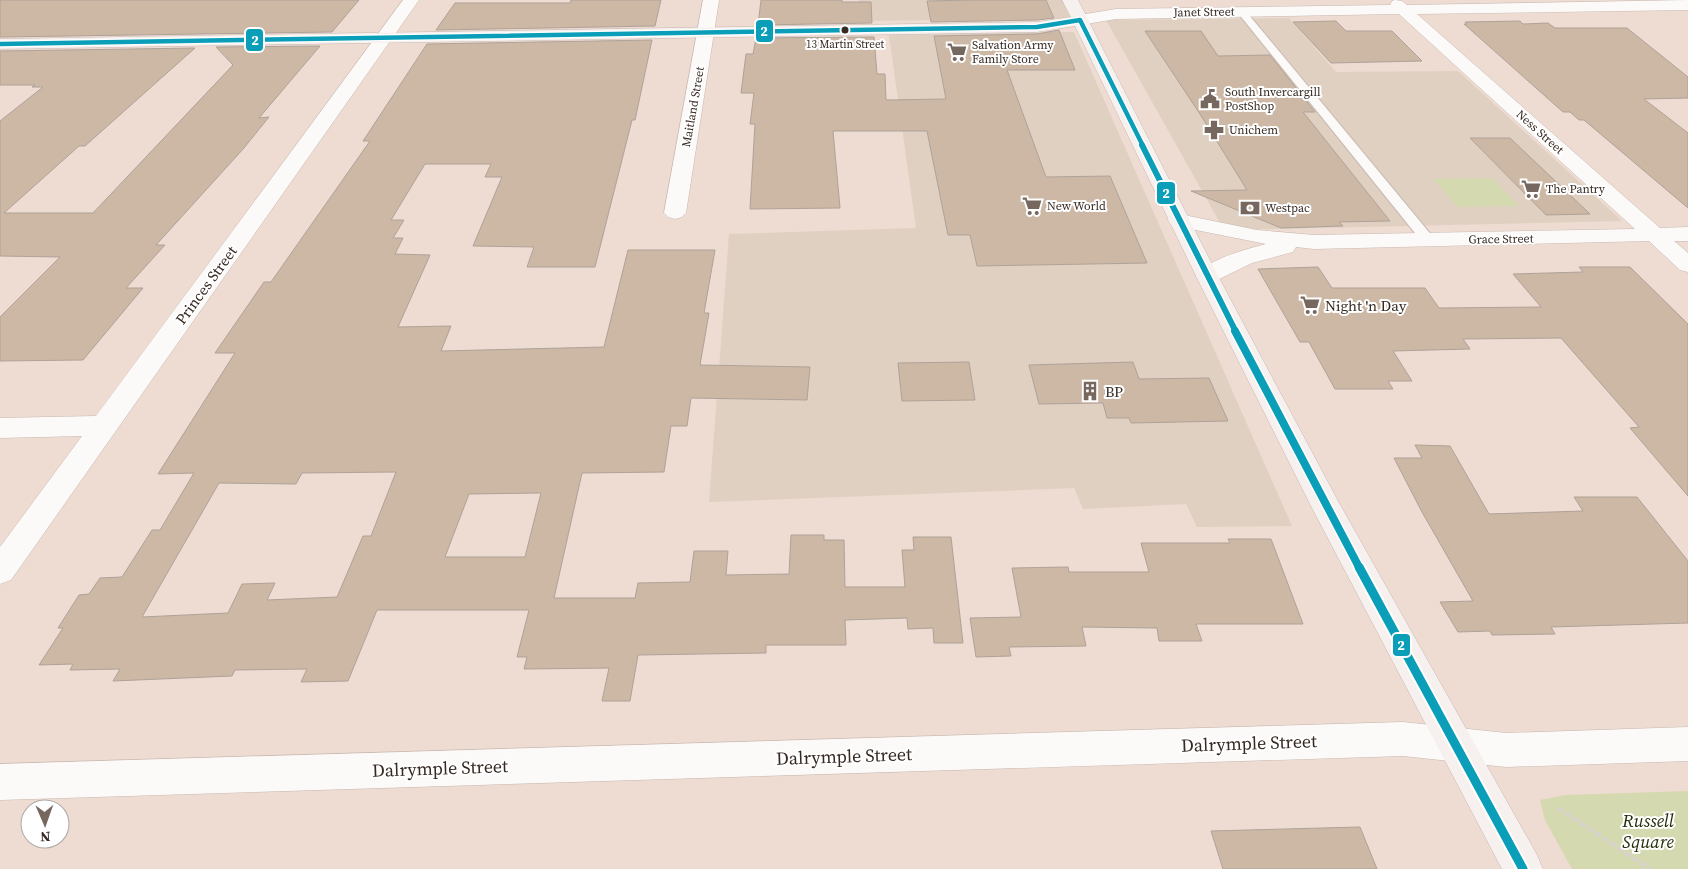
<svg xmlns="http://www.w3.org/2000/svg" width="1688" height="869" font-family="'Source Serif 4',serif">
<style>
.commercial{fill:#dfd0c1}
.green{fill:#d5d9af}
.building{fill:#ccb8a4;stroke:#afa299;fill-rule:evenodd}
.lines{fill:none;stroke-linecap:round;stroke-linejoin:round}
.lane-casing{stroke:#c8b9b2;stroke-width:2}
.street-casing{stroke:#c8b9b2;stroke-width:1}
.secondary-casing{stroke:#c8b9b2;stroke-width:1}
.path{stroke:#d8d2ce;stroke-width:4;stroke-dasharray:6 3;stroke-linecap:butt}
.lane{fill:#fcfaf8;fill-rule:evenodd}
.street{fill:#fcfaf8;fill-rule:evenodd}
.secondary{fill:#f6f0ef;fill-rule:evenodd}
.bus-1-far3-casing{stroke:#fff;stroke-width:7}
.bus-1-far2-casing{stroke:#fff;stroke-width:9}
.bus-1-far1-casing{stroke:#fff;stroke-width:11}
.bus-1-casing{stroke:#fff;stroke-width:13}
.bus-1-far3{stroke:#0b9eb8;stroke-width:4.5}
.bus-1-far2{stroke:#0b9eb8;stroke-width:6}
.bus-1-far1{stroke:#0b9eb8;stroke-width:8}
.bus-1{stroke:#0b9eb8;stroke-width:9}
.bus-dot{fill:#362922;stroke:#fff;stroke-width:2}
.labels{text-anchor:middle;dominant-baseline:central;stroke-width:4;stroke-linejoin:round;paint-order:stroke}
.far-bus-label{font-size:11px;fill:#362922;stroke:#fff}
.far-street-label{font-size:12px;fill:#362922;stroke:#fff}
.far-poi-label{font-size:12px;fill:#362922;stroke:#fff;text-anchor:start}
.street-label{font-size:15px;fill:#362922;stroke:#fff}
.poi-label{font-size:15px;fill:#362922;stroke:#fff;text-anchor:start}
.near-street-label{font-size:18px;fill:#362922;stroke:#fff}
.near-park-label{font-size:18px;font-style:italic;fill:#242e09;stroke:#fff}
.line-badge{stroke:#fff;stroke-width:2}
.badge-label{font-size:14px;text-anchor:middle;font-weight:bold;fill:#fff}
</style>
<rect width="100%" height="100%" fill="#eedbd1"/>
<g class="commercial">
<polygon points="859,0 1065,0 1073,18 861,21"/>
<polygon points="1289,18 1336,72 1458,71 1622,221 1224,230 1106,20"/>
<polygon points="1074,32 1292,526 1197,527 1186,504 1083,509 1074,488 709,502 729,234 916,228 889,35"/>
</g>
<g class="green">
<polygon points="1492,178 1519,206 1458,207 1433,179"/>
<polygon points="1688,791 1688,869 1572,869 1545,820 1540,800 1566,795"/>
</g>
<g class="building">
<polygon points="0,0 359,0 332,32 0,37"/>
<polygon points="571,0 661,0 655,26 436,30 455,3 570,3"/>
<polygon points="761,0 842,0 842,2 871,2 872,23 758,25"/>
<polygon points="972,0 1046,0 1054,18 1037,20 931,22 927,1"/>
<polygon points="1336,21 1346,31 1392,31 1422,61 1331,63 1293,22"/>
<polygon points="1520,21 1523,24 1548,23 1555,28 1627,28 1688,77 1688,98 1644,99 1688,133 1688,208 1584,120 1579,120 1570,112 1563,112 1464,24 1467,24 1465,22"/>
<polygon points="1059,30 1075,70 1007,70 1046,177 1110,176 1147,263 977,266 970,235 948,235 927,131 833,131 840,208 750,209 755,124 750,124 754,93 741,93 746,54 753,54 756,38 874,37 877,74 885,74 886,100 946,99 934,36 1037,34"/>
<polygon points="1145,31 1201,31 1218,56 1270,55 1315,112 1303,112 1390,221 1339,222 1343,226 1281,228 1191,191 1247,190 1200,114"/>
<path d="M652 40 635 120H632L595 267H527L534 247 473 246 502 177H485L491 164H425L391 220H404L393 238H403L395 254 430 255 398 327 451 326 441 351 604 347 628 250H715L704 313H709L700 365 810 367 807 400 691 398 687 426H671L664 472 582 473 554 598H635L638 583 690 582 694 551H728L726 575 789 574 791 535H824V540H844L845 587H905L902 550H914L913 537H951L963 643H934L933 628 908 629 907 618 845 620 846 645H766V653L638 655 630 701H602L609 668 524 669 527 657H517L529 610H377L348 681 301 682 307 669 235 670 232 676 113 681 120 669 70 670 73 664 39 665 63 628H58L79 595 89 594 100 578 122 577 152 530H160L194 473 158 474 235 353H215L264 282H271L370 141H363L427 44ZM396 472 371 536H363L337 597 267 600 275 583 242 584 228 613 142 617 219 483 296 484 302 473ZM541 493 525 557H445L469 494Z"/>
<polygon points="320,46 259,118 269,117 244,148 156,245 165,245 126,288 143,288 83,360 0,361 0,317 60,257 0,256 0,121 43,87 32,87 35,85 0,85 0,51 195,48 85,146 79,146 4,213 93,213 233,65 216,47"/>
<polygon points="1470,138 1510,138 1590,214 1546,215"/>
<polygon points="1318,267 1332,288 1425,288 1439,308 1541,307 1513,274 1583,272 1579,267 1630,267 1688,324 1688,496 1630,428 1639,427 1561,338 1463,339 1470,349 1393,351 1412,381 1388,381 1393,389 1335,389 1309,342 1300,342 1258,269"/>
<polygon points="969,362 975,400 902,401 898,363"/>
<polygon points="1133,362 1139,379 1209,378 1228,421 1131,423 1129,418 1107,418 1103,403 1039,404 1029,365"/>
<polygon points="1415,445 1450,446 1489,514 1583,511 1574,497 1637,497 1688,561 1688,623 1551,627 1555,634 1492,635 1490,631 1458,632 1440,602 1473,601 1422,512 1394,458 1422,458"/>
<polygon points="1228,539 1271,539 1303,624 1196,624 1202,641 1159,641 1157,628 1082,627 1086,646 1009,647 1011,656 976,657 970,618 1021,617 1012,568 1068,567 1069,572 1149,572 1141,543 1230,543"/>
<polygon points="1360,827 1377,869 1223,869 1211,831"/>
</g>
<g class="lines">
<defs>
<polygon id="lane" points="1241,8 1244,9 1433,237 1434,240 1433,243 1423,243 1238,13 1238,9"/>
<g id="street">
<polygon points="403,0 419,0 11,580 0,584 0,547 82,436 0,438 0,418 96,416"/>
<polygon points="703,0 719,0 686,213 682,217 675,219 668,217 664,213"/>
<path d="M1395 0 1402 1 1407 5 1688 0V10L1417 14 1660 228 1688 227V241H1674L1688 253V272L1680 270 1649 241 1314 249 1296 247 1293 252 1252 263 1215 281 1207 283 1199 281 1196 276C1207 259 1247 249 1266 244L1171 225 1168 220 1171 215 1179 214 1257 230 1314 235 1635 229 1399 14 1116 19 1080 25 1074 23 1072 20 1074 17 1080 15 1116 9 1390 5 1392 1Z"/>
<polygon points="1403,722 1506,733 1688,727 1688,761 1506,767 1403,756 0,800 0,764"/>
</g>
<polygon id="secondary" points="1062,0 1078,0 1218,276 1338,501 1537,855 1543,869 1502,869 1312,508 1196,276 1075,26 1037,32 0,49 0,39 1037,22 1071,17"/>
</defs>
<use href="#lane" class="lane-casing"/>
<use href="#street" class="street-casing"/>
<use href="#secondary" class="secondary-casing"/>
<polyline class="path" points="1558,808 1650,869"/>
<use href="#lane" class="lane"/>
<use href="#street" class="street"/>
<use href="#secondary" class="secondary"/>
<defs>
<polyline id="bus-1-far3" points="0,44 1037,27 1080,20 1143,146"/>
<polyline id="bus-1-far2" points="1142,145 1236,332"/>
<polyline id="bus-1-far1" points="1235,331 1360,569"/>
<polyline id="bus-1" points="1359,567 1523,869"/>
</defs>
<use href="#bus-1-far3" class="bus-1-far3-casing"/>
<use href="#bus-1-far2" class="bus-1-far2-casing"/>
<use href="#bus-1-far1" class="bus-1-far1-casing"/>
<use href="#bus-1" class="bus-1-casing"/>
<use href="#bus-1-far3" class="bus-1-far3"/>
<use href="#bus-1-far2" class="bus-1-far2"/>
<use href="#bus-1-far1" class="bus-1-far1"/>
<use href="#bus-1" class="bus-1"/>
</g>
<defs>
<symbol id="supermarket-bare" viewBox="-9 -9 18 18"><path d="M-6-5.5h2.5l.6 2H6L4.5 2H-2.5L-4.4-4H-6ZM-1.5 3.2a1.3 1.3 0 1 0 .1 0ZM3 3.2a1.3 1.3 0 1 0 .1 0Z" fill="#76675f" stroke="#fff" stroke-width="2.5" paint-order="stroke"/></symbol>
<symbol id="civic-bare" viewBox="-9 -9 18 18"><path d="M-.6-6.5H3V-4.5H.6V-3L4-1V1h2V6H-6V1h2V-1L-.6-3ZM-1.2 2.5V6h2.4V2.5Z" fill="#76675f" stroke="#fff" stroke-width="2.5" paint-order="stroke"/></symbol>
<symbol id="pharmacy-bare" viewBox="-9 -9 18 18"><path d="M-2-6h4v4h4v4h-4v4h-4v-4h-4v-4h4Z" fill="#76675f" stroke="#fff" stroke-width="2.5" paint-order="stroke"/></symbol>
<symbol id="bank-bare" viewBox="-9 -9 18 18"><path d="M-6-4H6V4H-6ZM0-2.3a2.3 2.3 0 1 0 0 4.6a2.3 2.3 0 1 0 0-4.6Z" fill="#76675f" stroke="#fff" stroke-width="2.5" paint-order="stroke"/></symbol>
<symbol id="building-bare" viewBox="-9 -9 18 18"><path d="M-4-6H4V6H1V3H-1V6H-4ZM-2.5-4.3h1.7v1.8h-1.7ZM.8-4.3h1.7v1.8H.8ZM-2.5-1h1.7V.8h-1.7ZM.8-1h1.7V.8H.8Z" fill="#76675f" stroke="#fff" stroke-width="2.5" paint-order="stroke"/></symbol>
</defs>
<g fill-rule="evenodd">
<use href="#supermarket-bare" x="943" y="38" width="28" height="28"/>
<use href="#civic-bare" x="1196" y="85" width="28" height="28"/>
<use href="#pharmacy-bare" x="1200" y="116" width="28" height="28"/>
<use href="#supermarket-bare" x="1517" y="175" width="28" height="28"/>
<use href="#supermarket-bare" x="1018" y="192" width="28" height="28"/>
<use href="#bank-bare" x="1236" y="194" width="28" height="28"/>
<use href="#supermarket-bare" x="1296" y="291" width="28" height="28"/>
<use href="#building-bare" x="1076" y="377" width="28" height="28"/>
</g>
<circle class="bus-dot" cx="845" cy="30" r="4.5"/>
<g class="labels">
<g class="far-bus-label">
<text x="845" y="44">13 Martin Street</text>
</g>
<g class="far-street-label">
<text transform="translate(1204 12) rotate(-1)">Janet Street</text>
<text transform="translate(693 107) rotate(-80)">Maitland Street</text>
<text transform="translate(1540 132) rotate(42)">Ness Street</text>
<text transform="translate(1501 239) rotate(-1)">Grace Street</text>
</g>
<g class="far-poi-label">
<text x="972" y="45">Salvation Army<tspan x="972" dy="14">Family Store</tspan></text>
<text x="1225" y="92">South Invercargill<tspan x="1225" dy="14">PostShop</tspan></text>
<text x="1229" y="130">Unichem</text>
<text x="1546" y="189">The Pantry</text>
<text x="1047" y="206">New World</text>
<text x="1265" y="208">Westpac</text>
</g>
<g class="street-label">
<text transform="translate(206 285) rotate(-54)">Princes Street</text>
</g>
<g class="poi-label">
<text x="1325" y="305">Night 'n Day</text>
<text x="1105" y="391">BP</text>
</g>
<g class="near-street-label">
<text transform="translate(1249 743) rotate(-2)">Dalrymple Street</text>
<text transform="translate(844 756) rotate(-2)">Dalrymple Street</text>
<text transform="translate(440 768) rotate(-2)">Dalrymple Street</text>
</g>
<g class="near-park-label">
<text x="1648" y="820">Russell<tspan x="1648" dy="21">Square</tspan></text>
</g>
</g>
<g class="line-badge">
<rect x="755" y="19" width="19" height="24" rx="5" fill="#0b9eb8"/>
<rect x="245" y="28" width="19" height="24" rx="5" fill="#0b9eb8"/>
<rect x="1156" y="181" width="20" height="24" rx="5" fill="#0b9eb8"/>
<rect x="1392" y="633" width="19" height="24" rx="5" fill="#0b9eb8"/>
</g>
<g class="badge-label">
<text x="764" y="36">2</text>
<text x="255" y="45">2</text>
<text x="1166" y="198">2</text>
<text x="1401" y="650">2</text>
</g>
<g transform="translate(45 824) rotate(178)"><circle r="24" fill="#ffffff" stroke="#afa9a7"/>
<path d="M0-4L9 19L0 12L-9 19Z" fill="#76675f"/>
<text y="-8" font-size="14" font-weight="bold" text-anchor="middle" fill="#362922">N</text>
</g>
</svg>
